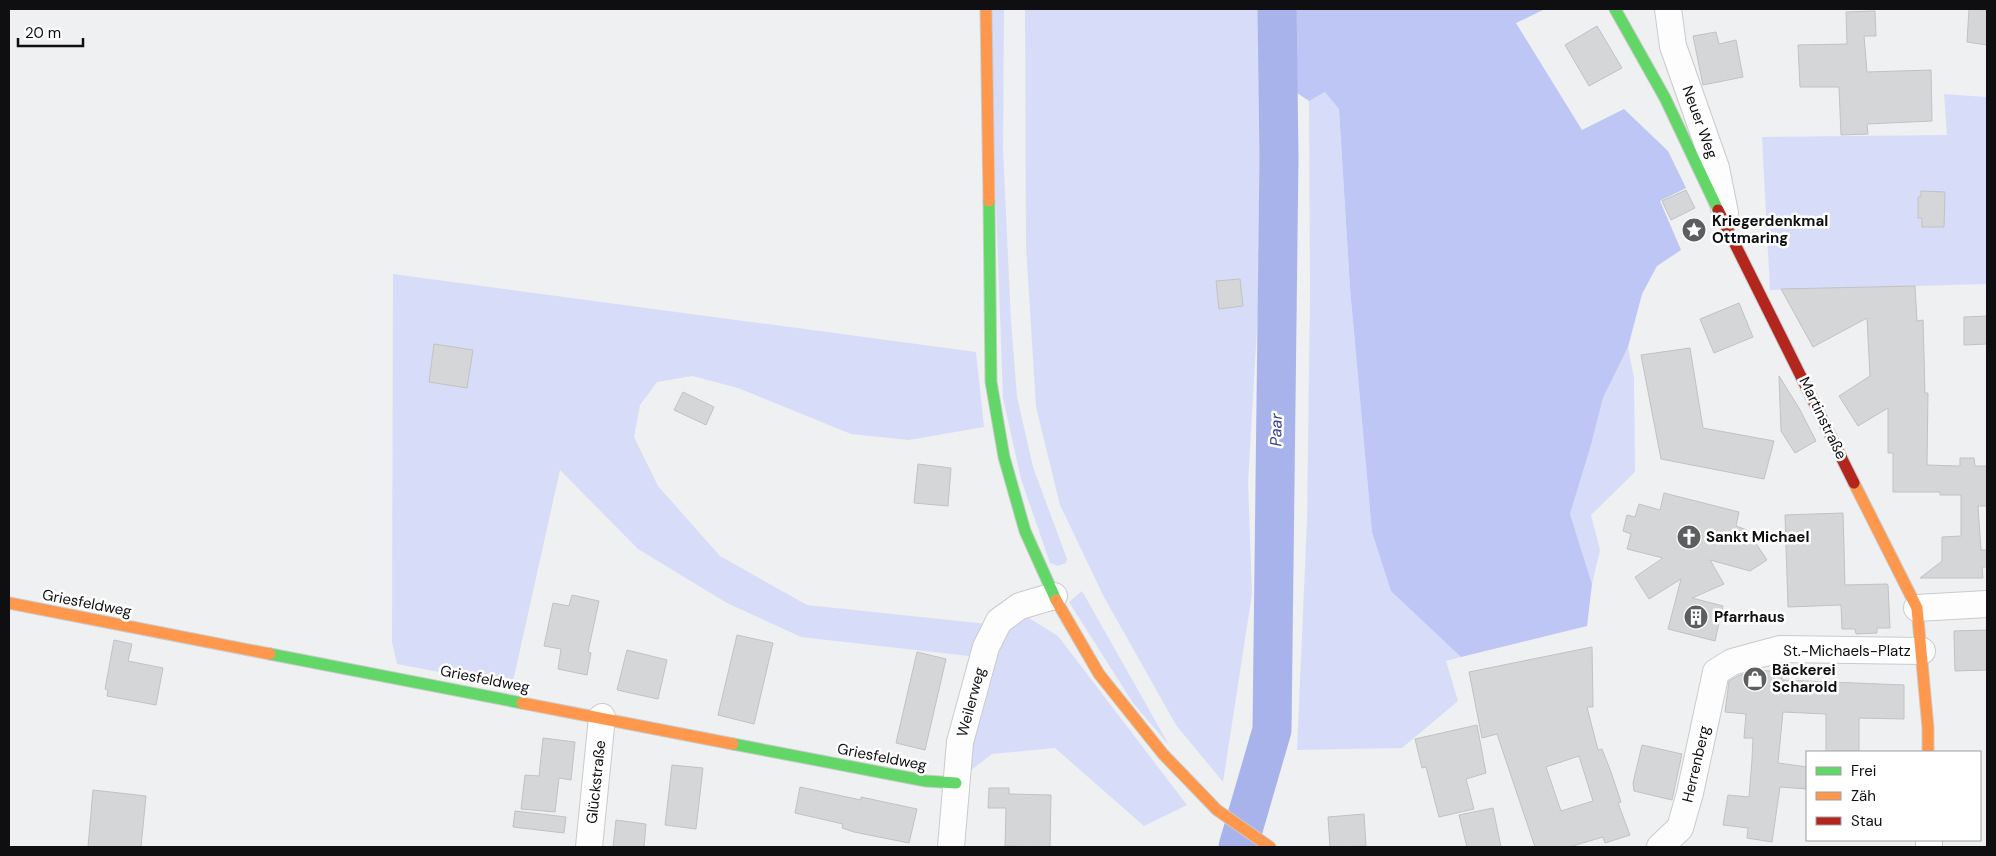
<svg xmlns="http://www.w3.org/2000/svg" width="1996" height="856" font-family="'DM Sans',sans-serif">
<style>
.green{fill:#d7ddf8}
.forest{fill:#bdc6f4}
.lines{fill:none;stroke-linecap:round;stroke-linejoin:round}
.river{stroke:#a8b3eb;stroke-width:39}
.building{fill:#d5d6d7;stroke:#c1c2c3;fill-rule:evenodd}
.street-casing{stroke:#cacbcc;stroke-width:28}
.fast-casing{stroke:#cacbcc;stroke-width:13}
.slow-casing{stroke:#cacbcc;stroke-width:13}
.jam-casing{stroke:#cacbcc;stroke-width:13}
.street{stroke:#fdfdfd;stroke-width:26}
.fast{stroke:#63d668;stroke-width:11}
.slow{stroke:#ff974d;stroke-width:11}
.jam{stroke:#b3261e;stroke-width:11}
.labels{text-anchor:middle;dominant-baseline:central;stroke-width:5;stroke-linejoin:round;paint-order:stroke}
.street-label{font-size:15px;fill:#0f0f11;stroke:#fff}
.poi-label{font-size:15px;font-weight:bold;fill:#0f0f11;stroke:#fff;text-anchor:start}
.water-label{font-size:16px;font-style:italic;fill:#343b97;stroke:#fff}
</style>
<rect width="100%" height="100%" fill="#eff0f1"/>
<g class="green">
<polygon points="989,9 1004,9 1003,149 1011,321 1017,397 1033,467 1067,559 1066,563 1058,566 1050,563 1021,479 1003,398"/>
<polygon points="1025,9 1264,9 1261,104 1264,155 1261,261 1248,482 1252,594 1223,782 1176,725 1104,597 1060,505 1036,407 1026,246"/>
<polygon points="1987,88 1987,284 1770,290 1762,137 1947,135 1944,94 1986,97"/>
<polygon points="1325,92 1339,108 1350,288 1372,532 1392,591 1461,657 1446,661 1458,701 1402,748 1297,750 1307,521 1310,298 1309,101"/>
<polygon points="393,274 976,352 984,427 909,440 851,434 738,388 692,376 657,382 640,405 634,437 658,486 720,556 807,605 987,624 977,657 801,637 727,603 638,549 560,470 512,686 397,664 392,642"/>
<polygon points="1628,347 1634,378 1635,472 1591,515 1600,550 1592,584 1570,514 1591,445 1603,398"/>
<polygon points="1082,591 1169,745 1133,703 1069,602"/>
<polygon points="1029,618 1058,636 1187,805 1144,826 1055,748 992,754 966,774 999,621"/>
</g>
<polygon class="forest" points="1277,9 1545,9 1516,23 1582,130 1624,109 1668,151 1686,188 1660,201 1681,250 1657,266 1642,294 1628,347 1603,398 1591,445 1570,514 1592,584 1587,626 1461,657 1391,591 1372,532 1350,288 1339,109 1325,92 1309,101 1278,80"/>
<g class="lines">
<polyline class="river" points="1238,847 1272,730 1279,157 1277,9"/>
</g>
<g class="building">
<polygon points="1969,9 1987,10 1987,45 1967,42"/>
<polygon points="1875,11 1876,36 1864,36 1867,72 1931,70 1932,121 1867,124 1868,134 1841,135 1839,87 1800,87 1798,45 1847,44 1846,12"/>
<polygon points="1597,26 1622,68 1589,86 1565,45"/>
<polygon points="1716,32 1719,44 1736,40 1743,77 1703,85 1693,36"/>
<polygon points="1686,190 1695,208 1671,220 1662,201"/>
<polygon points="1921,191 1945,192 1944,227 1922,227 1922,218 1918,218 1918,197 1921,197"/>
<polygon points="1240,279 1243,306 1219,309 1216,281"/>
<polygon points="1915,286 1917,321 1923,320 1925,393 1928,393 1927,465 1960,466 1960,458 1974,458 1975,466 1987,466 1987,506 1978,506 1981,550 1987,550 1987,567 1982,567 1983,578 1920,578 1942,561 1942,537 1961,536 1961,495 1940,495 1940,492 1893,492 1893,453 1888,453 1888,408 1858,426 1839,396 1870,376 1867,318 1813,347 1781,289"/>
<polygon points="1739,303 1753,337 1714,353 1700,319"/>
<polygon points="1987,316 1987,344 1964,345 1964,317"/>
<polygon points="434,344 473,350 467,388 429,382"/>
<polygon points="1690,348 1703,428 1774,441 1764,479 1661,459 1641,355"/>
<polygon points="1779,376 1799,408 1816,441 1795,453 1781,431"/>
<polygon points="683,392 714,407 706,425 674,410"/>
<polygon points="918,464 951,468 948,506 914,503"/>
<polygon points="1664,493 1739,512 1736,526 1747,530 1767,560 1750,571 1710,560 1724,584 1692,598 1723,606 1715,641 1668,629 1681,579 1649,599 1635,577 1663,558 1627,549 1631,534 1623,531 1627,515 1635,517 1639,504 1660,510"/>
<polygon points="1843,513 1845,585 1887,584 1888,585 1890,628 1877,628 1877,633 1856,634 1855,629 1842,629 1841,605 1788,607 1785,515"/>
<polygon points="572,595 599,601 588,652 591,653 587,675 558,669 561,649 544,646 553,603 569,606"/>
<polygon points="1987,630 1987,670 1955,671 1954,631"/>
<polygon points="737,635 773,643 754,724 718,715"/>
<polygon points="114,640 132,644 128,661 163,668 156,705 107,696 108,690 105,689"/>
<path d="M1592 647 1593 707H1587L1598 750 1602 749 1611 772 1621 802 1618 803 1630 835 1605 843 1603 837 1569 847H1535L1497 734 1482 738 1469 672ZM1579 756 1593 801 1561 811 1546 767Z"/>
<polygon points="627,650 667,660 658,699 617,690"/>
<polygon points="917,652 946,659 925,750 896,743"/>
<polygon points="1759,670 1782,672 1782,680 1904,685 1904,719 1859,718 1859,752 1826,752 1826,714 1783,712 1778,763 1807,767 1807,789 1780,787 1772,842 1747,838 1748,828 1723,825 1728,795 1749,797 1752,760 1753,738 1744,738 1746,714 1725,712 1729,681 1738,676"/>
<polygon points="1477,725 1486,773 1466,779 1474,809 1439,817 1426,767 1422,768 1415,739"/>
<polygon points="543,738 575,742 571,780 559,778 555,812 521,809 525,775 539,776"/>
<polygon points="1642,745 1682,754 1672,800 1634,791 1633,783"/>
<polygon points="672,765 703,768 696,829 665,825"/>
<polygon points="800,787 861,800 861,797 917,809 909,843 854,832 842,828 843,824 795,813"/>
<polygon points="989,788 1009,788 1009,794 1051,795 1050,847 1005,846 1006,808 988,808"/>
<polygon points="93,790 146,796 141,847 88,847"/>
<polygon points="1493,808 1501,847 1467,847 1459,815"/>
<polygon points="515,811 566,817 564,833 513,827"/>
<polygon points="1364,814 1366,846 1330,847 1328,817"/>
<polygon points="616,820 646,824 644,847 613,847"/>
</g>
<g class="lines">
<defs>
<g id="street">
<polyline points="1668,9 1673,46 1716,168 1725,213"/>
<polyline points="1917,608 1987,604"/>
<polyline points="1929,840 1929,847"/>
<polyline points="589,847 602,717"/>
<polyline points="951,847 960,742 986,647 999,621 1020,606 1054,596"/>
<polyline points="1660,847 1680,828 1690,793 1716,672 1732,662 1780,649 1922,651"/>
</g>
<g id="fast">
<polyline points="1615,9 1665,98 1718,210"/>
<polyline points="989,201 991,382 1004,457 1025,531 1056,600"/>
<polyline points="270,654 522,703"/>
<polyline points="733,744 926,781 956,783"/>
</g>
<g id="slow">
<polyline points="986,9 989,201"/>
<polyline points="1854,483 1917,608 1928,728 1928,752"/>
<polyline points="1056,600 1099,674 1163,754 1217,810 1270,847"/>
<polyline points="9,603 270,654"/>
<polyline points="522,703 733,744"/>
</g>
<polyline id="jam" points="1718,210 1854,483"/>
</defs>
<use href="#street" class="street-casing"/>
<use href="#fast" class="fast-casing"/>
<use href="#slow" class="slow-casing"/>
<use href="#jam" class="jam-casing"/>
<use href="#street" class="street"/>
<use href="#fast" class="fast"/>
<use href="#slow" class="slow"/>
<use href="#jam" class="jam"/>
</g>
<defs>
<symbol id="sight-disc" viewBox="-11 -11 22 22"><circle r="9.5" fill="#5d5e5f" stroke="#fff"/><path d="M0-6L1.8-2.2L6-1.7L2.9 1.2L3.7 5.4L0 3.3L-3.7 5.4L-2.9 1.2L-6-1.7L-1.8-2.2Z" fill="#fff"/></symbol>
<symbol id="church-disc" viewBox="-11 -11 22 22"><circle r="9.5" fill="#5d5e5f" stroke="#fff"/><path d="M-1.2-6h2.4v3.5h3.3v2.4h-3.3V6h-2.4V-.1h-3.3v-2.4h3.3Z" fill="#fff"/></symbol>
<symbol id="building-disc" viewBox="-11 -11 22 22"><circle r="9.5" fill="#5d5e5f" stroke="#fff"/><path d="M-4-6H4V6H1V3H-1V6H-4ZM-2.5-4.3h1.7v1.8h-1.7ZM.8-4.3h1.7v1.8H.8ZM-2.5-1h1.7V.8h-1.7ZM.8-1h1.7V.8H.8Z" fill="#fff"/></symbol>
<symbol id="shop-disc" viewBox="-11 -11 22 22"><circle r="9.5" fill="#5d5e5f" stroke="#fff"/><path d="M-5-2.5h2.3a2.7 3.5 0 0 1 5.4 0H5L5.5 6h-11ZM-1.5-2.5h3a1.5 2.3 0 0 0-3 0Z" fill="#fff"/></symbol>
</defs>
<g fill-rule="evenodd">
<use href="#sight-disc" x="1680" y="216" width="28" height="28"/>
<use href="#church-disc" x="1675" y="523" width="28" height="28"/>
<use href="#building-disc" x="1682" y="603" width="28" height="28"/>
<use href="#shop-disc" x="1741" y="665" width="28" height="28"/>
</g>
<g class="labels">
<g class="street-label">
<text transform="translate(1700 122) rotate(70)">Neuer Weg</text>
<text transform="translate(1823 418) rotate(64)">Martinstraße</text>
<text transform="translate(87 603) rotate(11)">Griesfeldweg</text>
<text x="1847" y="651">St.-Michaels-Platz</text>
<text transform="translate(485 679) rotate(11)">Griesfeldweg</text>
<text transform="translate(971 702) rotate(-75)">Weilerweg</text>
<text transform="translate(882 757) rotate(11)">Griesfeldweg</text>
<text transform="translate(1696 764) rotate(-77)">Herrenberg</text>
<text transform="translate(596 782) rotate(-84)">Glückstraße</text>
</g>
<g class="poi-label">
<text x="1712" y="221">Kriegerdenkmal<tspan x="1712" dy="17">Ottmaring</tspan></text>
<text x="1706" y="537">Sankt Michael</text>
<text x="1714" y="617">Pfarrhaus</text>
<text x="1772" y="670">Bäckerei<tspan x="1772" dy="17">Scharold</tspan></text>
</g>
<g class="water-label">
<text transform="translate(1276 430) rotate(-89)">Paar</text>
</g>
</g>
<rect width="1996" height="856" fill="none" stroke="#0f0f11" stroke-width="20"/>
<rect x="1806" y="751" width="175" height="90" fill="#ffffff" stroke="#9f9fa0"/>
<rect x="1816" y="767" width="25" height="8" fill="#63d668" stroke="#9f9fa0"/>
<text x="1851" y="776" font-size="15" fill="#0f0f11">Frei</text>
<rect x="1816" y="792" width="25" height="8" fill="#ff974d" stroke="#9f9fa0"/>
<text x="1851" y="801" font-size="15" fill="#0f0f11">Zäh</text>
<rect x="1816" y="817" width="25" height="8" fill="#b3261e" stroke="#9f9fa0"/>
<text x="1851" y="826" font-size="15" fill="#0f0f11">Stau</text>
<path d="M18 38v8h65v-8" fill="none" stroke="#0f0f11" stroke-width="2.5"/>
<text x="25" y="38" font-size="15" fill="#0f0f11" stroke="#ffffff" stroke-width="4" paint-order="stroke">20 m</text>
</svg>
